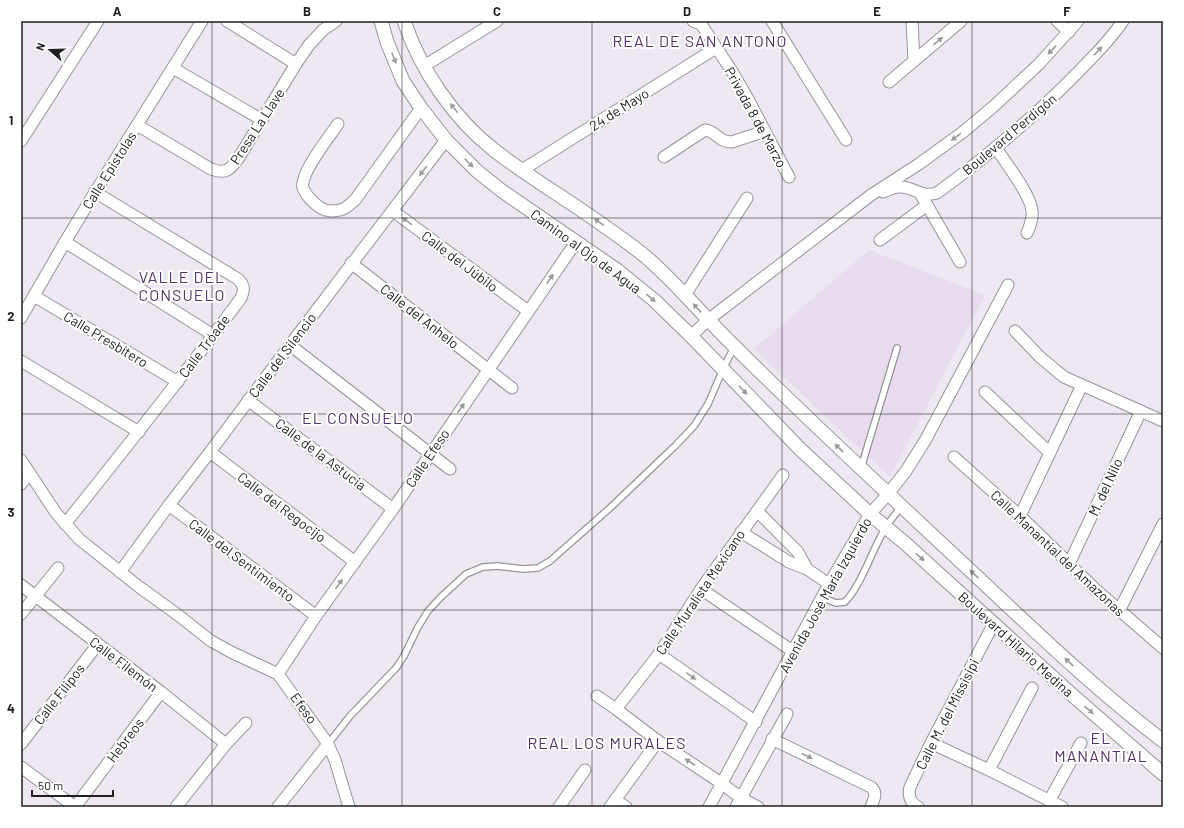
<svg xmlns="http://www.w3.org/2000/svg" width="1184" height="828" font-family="Barlow,sans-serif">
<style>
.built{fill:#e6dced}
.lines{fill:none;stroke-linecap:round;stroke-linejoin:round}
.service-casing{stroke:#99939c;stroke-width:8}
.minor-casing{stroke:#99939c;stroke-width:13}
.tertiary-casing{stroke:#99939c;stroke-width:15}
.service{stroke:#fff;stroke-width:5.5}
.minor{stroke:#fff;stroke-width:11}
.tertiary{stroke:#fff;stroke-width:13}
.oneway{fill:#9b9a9c}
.grid{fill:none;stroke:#211f22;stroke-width:1;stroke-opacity:0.55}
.labels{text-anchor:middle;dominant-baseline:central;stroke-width:4;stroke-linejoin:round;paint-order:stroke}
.street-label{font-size:14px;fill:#211f22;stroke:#fff}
.quarter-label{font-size:16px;letter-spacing:1px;fill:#56336b;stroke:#fff}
.neatline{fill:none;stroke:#211f22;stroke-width:1.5}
.grid-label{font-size:13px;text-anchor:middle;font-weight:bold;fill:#211f22}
</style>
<rect width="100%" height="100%" fill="#ede7f1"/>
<polygon class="built" points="869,250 985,295 890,477 754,349"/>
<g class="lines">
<defs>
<g id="service">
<polyline points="861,468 897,348"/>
<path d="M823 598 836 603 845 602C862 583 869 558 881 536 886 525 894 516 901 507"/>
<polyline points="328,744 350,716 396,668 404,656 418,627 428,611 441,597 466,574 483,567 498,566 523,569 538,568 550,561 611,507 675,446 694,426 708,404 723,369 734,347"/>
</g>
<g id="minor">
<polyline points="227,21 296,64"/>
<polyline points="693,21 701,24 733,73 748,99 789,177"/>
<polyline points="772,21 846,140"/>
<polyline points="912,21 914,61"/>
<polyline points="1057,21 1069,32"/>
<polyline points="424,66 497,21"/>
<polyline points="173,68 262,120"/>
<polyline points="889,82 961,21"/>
<path d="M338 124C329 137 307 165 304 179 303 182 302 185 303 188 306 196 317 207 325 210 329 211 336 211 340 210 346 209 351 203 355 200L421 108"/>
<path d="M137 125 211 169C225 174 229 171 238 159L296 64 309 45 323 30 336 21"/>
<polyline points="21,141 98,21"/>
<path d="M996 148C1005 162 1031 195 1032 211 1033 219 1030 226 1027 233"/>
<path d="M664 157 705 130C717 131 717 142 732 142L765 131"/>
<polyline points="522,170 716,48"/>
<path d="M883 192C888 190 894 187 899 187 913 186 920 198 937 193 989 155 1040 112 1085 65 1099 51 1112 37 1123 21"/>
<polyline points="920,193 960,262"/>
<polyline points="393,211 528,311"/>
<polyline points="880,240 927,205"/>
<polyline points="65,242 213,335"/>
<polyline points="351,263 512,388"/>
<polyline points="685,295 747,198"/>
<polyline points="34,296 178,382"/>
<polyline points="21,318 65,242 95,192 202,21"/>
<polyline points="1015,331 1041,358 1064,377 1163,421"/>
<polyline points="691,336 708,320 871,195 919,164 963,132 994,106 1038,65 1078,21"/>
<polyline points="290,345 450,469"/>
<polyline points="21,361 139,432"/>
<polyline points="985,392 1050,453"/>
<polyline points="248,400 393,509"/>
<polyline points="210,452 355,562"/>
<polyline points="954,457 1020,516 1095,589 1163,648"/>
<polyline points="21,460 56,513 79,539 138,586 178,615 211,641 231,652 278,674 328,744 335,760 349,807"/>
<polyline points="21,484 29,474"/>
<polyline points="169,505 316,616"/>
<polyline points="757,511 798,552 807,569"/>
<polyline points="1020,516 1082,385"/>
<path d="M65 524C125 449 184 375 241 298 245 289 244 285 238 279L95 192"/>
<polyline points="741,532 789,562 807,569 829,584"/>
<polyline points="1069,564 1141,411"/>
<polyline points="120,572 169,505 210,452 290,345 446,140"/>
<polyline points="21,585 161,692 226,744"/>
<polyline points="701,589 794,652"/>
<polyline points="1119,611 1163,524"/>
<polyline points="21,614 58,568"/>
<polyline points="659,654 756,722"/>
<polyline points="278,674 316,616 393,509 576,242"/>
<polyline points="597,696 616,709 658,741 721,783 741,798 758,807"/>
<polyline points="616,709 659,654 701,589 783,475"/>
<path d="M772 739 871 787C878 793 874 799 871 807"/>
<polyline points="931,743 989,770 1062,807"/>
<polyline points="21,744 98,644"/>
<polyline points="21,767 75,807"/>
<polyline points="989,770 1032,688"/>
<polyline points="615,800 626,807"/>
<polyline points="1049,801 1081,743"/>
<polyline points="75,807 161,692"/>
<polyline points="176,807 226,744 246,723"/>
<polyline points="278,807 328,744"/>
<polyline points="559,807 585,770"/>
<polyline points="610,807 658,741"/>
<polyline points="709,807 829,584 870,514 888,494 906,471 926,439 1008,285"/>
<polyline points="736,807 787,714"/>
<path d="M918 807C910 803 908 795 910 787L931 743 994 623"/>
</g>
<g id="tertiary">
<polyline points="381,21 387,42 403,81 421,108 446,140 477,171 502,191 617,270 654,300 691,336 800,449 870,514 906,544 1070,693 1163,774"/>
<path d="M404 21C420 69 454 119 494 150 530 178 570 201 607 228 624 240 642 252 657 267 684 292 708 321 735 347 812 424 893 498 973 573 1035 631 1096 690 1163 741"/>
</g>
</defs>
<use href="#service" class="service-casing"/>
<use href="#minor" class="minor-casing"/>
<use href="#tertiary" class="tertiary-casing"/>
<use href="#service" class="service"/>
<use href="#minor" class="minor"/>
<use href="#tertiary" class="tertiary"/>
</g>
<defs><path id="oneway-solid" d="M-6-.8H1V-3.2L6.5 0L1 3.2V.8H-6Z"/></defs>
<g class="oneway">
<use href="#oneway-solid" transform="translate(938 41) rotate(-40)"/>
<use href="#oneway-solid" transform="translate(1052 50) rotate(133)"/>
<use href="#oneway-solid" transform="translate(1098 51) rotate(-47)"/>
<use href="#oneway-solid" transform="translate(394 58) rotate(68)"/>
<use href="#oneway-solid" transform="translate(454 108) rotate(-129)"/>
<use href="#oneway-solid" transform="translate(956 137) rotate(144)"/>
<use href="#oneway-solid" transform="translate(469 163) rotate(45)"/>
<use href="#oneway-solid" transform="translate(423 171) rotate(127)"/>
<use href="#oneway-solid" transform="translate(407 221) rotate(-143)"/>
<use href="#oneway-solid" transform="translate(599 222) rotate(-145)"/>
<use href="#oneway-solid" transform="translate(550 279) rotate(-55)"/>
<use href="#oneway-solid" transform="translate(651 298) rotate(41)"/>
<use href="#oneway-solid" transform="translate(697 308) rotate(-133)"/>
<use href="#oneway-solid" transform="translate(743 390) rotate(46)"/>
<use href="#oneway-solid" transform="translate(461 408) rotate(-55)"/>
<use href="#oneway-solid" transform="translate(839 448) rotate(-136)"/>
<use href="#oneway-solid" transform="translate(920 557) rotate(42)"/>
<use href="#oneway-solid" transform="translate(974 574) rotate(-137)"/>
<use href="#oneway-solid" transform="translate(339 584) rotate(-54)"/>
<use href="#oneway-solid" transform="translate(1069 662) rotate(-137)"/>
<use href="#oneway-solid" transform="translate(691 676) rotate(35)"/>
<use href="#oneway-solid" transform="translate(1089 710) rotate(41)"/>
<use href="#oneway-solid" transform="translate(807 756) rotate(26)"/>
<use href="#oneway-solid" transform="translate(690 762) rotate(-147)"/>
</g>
<path class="grid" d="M212 21V807M402 21V807M592 21V807M782 21V807M972 21V807M21 218H1163M21 414H1163M21 610H1163"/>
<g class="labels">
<g class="street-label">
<text transform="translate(619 109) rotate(-32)">24 de Mayo</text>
<text transform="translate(756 117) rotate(61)">Privada 8 de Marzo</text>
<text transform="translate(257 126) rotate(-57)">Presa La Llave</text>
<text transform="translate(1009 134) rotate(-40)">Boulevard Perdigón</text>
<text transform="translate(109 170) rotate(-58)">Calle Epistolas</text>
<text transform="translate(586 251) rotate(36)">Camino al Ojo de Agua</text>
<text transform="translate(460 261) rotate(37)">Calle del Júbilo</text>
<text transform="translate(420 316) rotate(38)">Calle del Anhelo</text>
<text transform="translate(106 339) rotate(31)">Calle Presbítero</text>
<text transform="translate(204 346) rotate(-53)">Calle Tróade</text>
<text transform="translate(282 355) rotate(-53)">Calle del Silencio</text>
<text transform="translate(321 454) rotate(37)">Calle de la Astucia</text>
<text transform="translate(427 458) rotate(-56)">Calle Efeso</text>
<text transform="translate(1105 487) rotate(-65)">M. del Nilo</text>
<text transform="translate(282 507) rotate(37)">Calle del Regocijo</text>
<text transform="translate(1058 553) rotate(43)">Calle Manantial del Amazonas</text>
<text transform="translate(242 560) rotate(37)">Calle del Sentimiento</text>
<text transform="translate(700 592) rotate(-56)">Calle Muralista Mexicano</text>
<text transform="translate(825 595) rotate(-61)">Avenida José María Izquierdo</text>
<text transform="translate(1016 644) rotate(42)">Boulevard Hilario Medina</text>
<text transform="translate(124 664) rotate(37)">Calle Filemón</text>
<text transform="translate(59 694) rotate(-52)">Calle Filipos</text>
<text transform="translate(304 708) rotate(54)">Efeso</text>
<text transform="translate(947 714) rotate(-63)">Calle M. del Missisipi</text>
<text transform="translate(125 740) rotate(-53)">Hebreos</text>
</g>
<g class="quarter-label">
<text x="700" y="40">REAL DE SAN ANTONO</text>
<text x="182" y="276">VALLE DEL<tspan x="182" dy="18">CONSUELO</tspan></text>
<text x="358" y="417">EL CONSUELO</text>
<text x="1101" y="737">EL<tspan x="1101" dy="18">MANANTIAL</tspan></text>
<text x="607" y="742">REAL LOS MURALES</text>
</g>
</g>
<rect width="1184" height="828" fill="none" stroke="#ffffff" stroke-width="44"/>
<g transform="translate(50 50) rotate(290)" stroke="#ffffff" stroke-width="3" paint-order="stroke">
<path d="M0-3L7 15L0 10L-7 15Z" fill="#211f22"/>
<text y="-6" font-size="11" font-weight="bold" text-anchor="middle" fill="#211f22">N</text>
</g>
<path d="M32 790v6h81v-6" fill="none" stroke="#211f22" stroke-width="2"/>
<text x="38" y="790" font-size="12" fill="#211f22" stroke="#ffffff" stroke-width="3" paint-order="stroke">50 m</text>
<rect x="22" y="22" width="1140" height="784" class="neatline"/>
<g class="grid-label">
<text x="117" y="16">A</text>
<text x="307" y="16">B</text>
<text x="497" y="16">C</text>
<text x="687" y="16">D</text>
<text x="877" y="16">E</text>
<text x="1067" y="16">F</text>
<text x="11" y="125">1</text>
<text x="11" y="321">2</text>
<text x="11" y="517">3</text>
<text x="11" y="713">4</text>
</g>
</svg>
